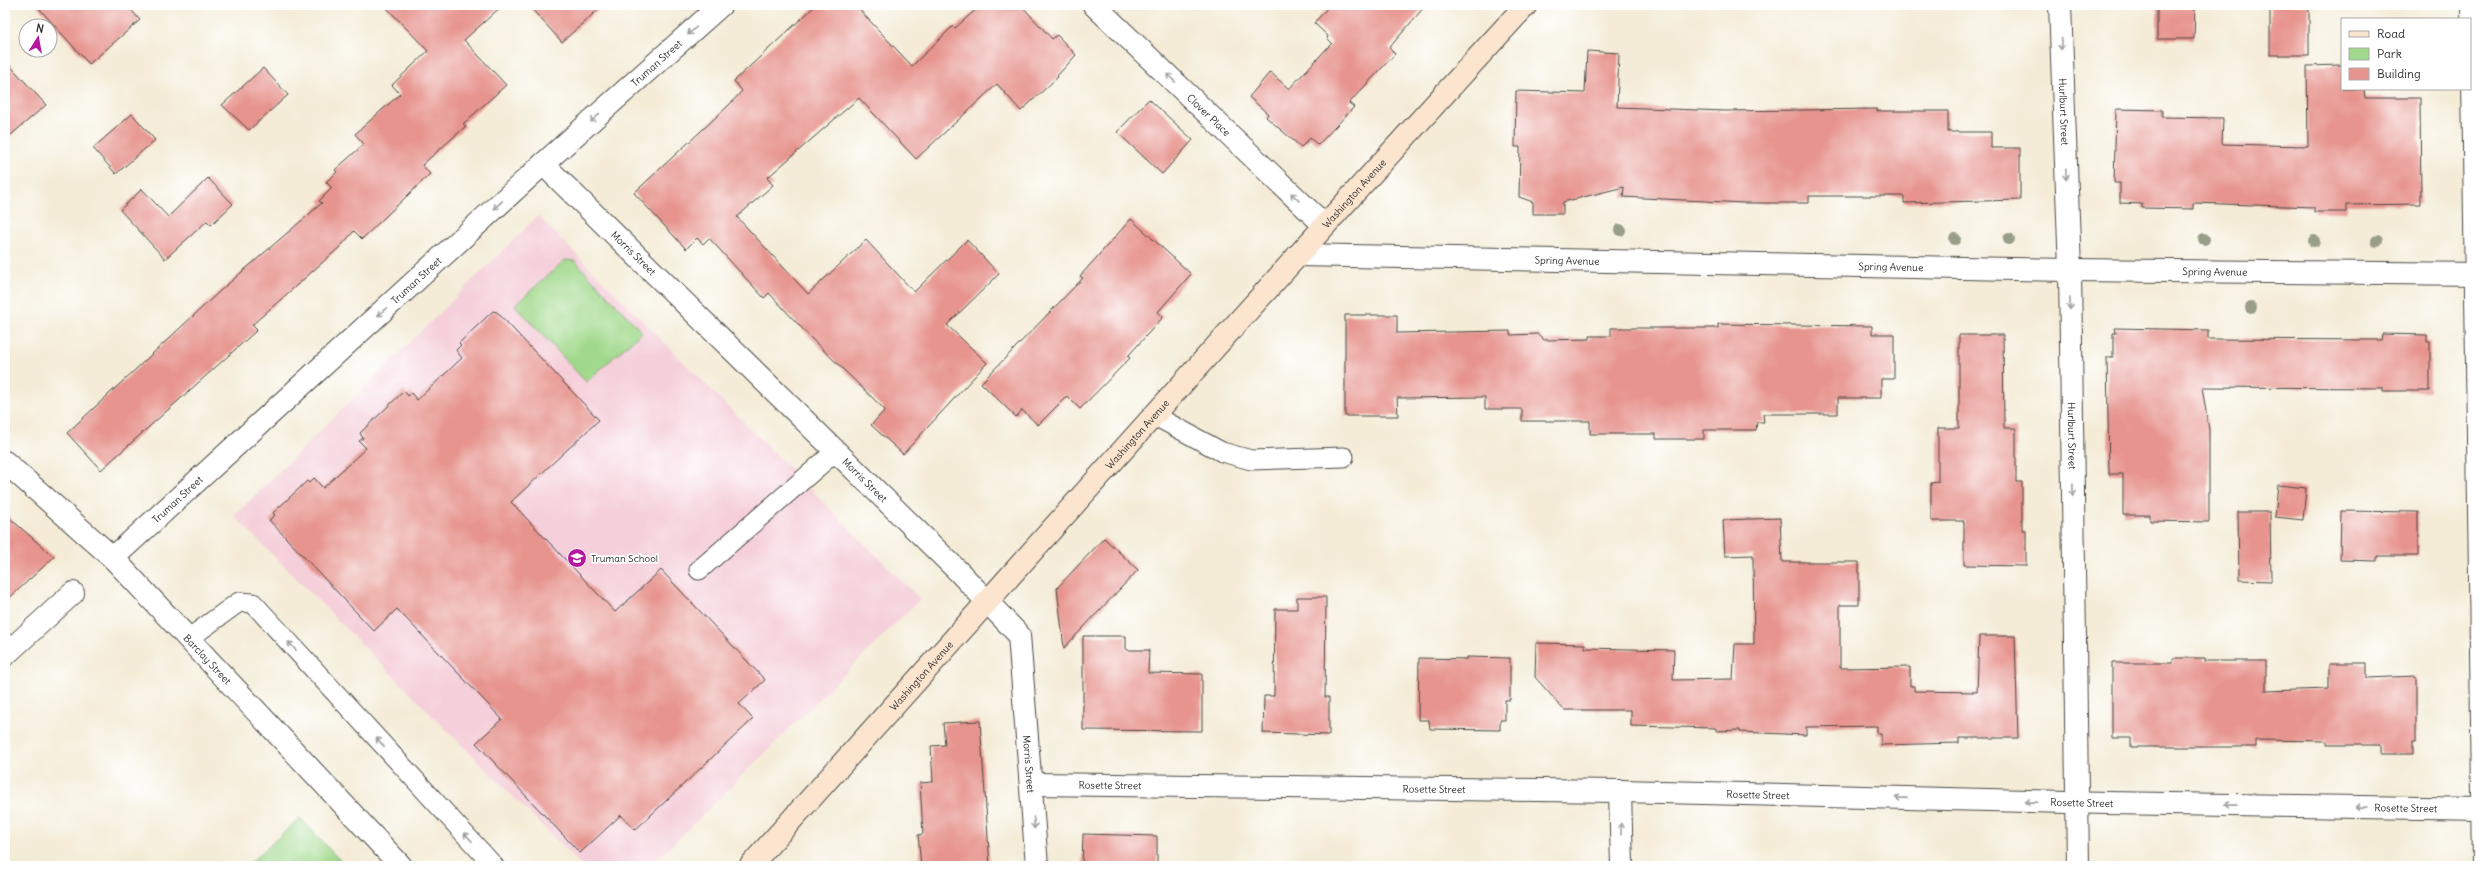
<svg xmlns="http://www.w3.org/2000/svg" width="2489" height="871" font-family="Delius,sans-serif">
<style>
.built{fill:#f5cfda}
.green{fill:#a0d98b;stroke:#66825b}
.building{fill:#e7948e}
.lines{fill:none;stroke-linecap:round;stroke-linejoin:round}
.service-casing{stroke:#494845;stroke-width:21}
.minor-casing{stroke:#494845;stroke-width:24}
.tertiary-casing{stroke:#494845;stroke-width:24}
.secondary-casing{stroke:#494845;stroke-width:24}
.service{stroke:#fff;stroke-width:19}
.minor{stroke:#fff;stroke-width:22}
.tertiary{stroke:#fff;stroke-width:22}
.secondary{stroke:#fbe5cf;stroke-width:22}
.tree{fill:#999e88}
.oneway{stroke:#a0a0a0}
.labels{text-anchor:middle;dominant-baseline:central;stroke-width:3.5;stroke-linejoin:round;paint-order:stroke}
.street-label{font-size:10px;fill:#2b2b2b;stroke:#fff}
.poi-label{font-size:10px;fill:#2b2b2b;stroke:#fff;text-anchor:start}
</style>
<rect width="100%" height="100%" fill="#fff"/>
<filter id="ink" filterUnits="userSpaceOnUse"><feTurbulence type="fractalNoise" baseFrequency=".025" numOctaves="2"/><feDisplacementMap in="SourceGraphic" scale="8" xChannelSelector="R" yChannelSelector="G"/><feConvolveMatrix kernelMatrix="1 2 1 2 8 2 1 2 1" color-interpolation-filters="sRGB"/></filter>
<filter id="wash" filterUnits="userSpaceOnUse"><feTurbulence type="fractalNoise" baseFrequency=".012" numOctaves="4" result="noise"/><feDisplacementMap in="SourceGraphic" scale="16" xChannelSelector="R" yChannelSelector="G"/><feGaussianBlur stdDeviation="0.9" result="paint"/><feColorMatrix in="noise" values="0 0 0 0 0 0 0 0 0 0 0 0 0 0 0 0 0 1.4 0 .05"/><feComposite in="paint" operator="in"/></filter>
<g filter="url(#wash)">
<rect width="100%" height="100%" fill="#f4ecd7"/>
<polygon class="built" points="538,216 920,599 651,866 582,866 234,516"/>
<g class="green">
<polygon points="565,260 575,261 642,332 586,382 515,305"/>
<polygon points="300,818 345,866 247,866"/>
</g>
<g id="blocks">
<g class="building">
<polygon points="36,5 127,5 140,20 89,64"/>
<polygon points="384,5 503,5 464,40 506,85 463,124 466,126 422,165 430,174 362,239 354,231 341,246 252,325 257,330 101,470 67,433 221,290 322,203 319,201 332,188 326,182 337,172 335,170 364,144 355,134 400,94 392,85 428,51"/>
<polygon points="528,5 603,5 562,42"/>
<polygon points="816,5 855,5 912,66 953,26 955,28 981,5 1021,5 1052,39 1057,35 1076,55 1057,76 1058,77 1021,111 997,84 916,159 859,98 767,178 773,185 737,217 808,294 866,240 914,292 967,240 999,274 947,325 987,363 903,454 871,425 885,410 811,338 769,293 764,298 709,238 703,244 697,238 686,249 634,193 729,105 742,91 734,81"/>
<polygon points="1330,5 1426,5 1389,48 1395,54 1349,103 1354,107 1318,145 1310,138 1301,147 1266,117 1268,114 1249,97 1270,72 1289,89 1332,43 1327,38 1328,36 1314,23"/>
<polygon points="2157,5 2195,5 2194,39 2157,39"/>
<rect x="2270" y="5" width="39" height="50"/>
<polygon points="1587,51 1619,53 1617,107 1725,111 1877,109 1877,111 1948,111 1948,132 1991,132 1991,148 2020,148 2020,200 1904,203 1904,196 1809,196 1809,203 1745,203 1623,197 1624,187 1563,202 1563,214 1533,214 1533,202 1519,197 1520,147 1515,147 1516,91 1585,93"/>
<polygon points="5,60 46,105 5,140"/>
<polygon points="2342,65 2342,89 2364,89 2365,98 2420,98 2421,204 2346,205 2346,212 2314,212 2314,207 2193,203 2193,209 2142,208 2142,204 2120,203 2120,183 2114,183 2116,109 2162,110 2162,117 2223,118 2222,144 2308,146 2307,66"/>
<polygon points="263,68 288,95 249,130 222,105"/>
<polygon points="1149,99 1193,140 1162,174 1117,132"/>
<polygon points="132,114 155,140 116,174 93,148"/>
<polygon points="208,178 233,204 211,225 207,221 165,259 120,210 142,189 168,217"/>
<polygon points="1131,219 1191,274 1158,312 1163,317 1128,356 1130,358 1080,409 1067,396 1038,425 1022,410 1016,417 981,383 1083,278 1080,276"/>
<polygon points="493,311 497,312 599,420 511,502 615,612 661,570 765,680 739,704 753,719 635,830 621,815 580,853 476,743 502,719 397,609 374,631 269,520 275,515 273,513 307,481 309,483 314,478 323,488 366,448 359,441 363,438 360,433 404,391 408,396 411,393 417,400 462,358 456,350 461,345 459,343"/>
<polygon points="1345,315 1397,315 1397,333 1510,331 1510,335 1538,334 1544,340 1590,339 1590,336 1611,336 1611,328 1718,328 1718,324 1872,326 1872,334 1894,334 1894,379 1881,379 1881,398 1838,398 1838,414 1763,414 1764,422 1757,422 1756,430 1704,430 1704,439 1656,439 1656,434 1590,434 1590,421 1522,421 1522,409 1485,409 1485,397 1397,398 1398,416 1345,416"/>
<polygon points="2115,328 2208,330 2208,339 2381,340 2382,334 2427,335 2427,342 2430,342 2430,391 2383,391 2383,388 2202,387 2209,430 2209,522 2150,521 2150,515 2123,515 2123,474 2109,474 2107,357 2113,357 2113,333 2116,333"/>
<polygon points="1959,335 2003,335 2004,428 2016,428 2016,482 2022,482 2022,530 2026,530 2026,566 1964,565 1964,521 1931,521 1931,483 1938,482 1938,428 1959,428"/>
<polygon points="2278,485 2306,488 2303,520 2275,517"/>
<polygon points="2341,511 2418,512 2418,556 2377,556 2377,561 2340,560"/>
<polygon points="2238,512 2270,512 2271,581 2239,580"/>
<polygon points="5,514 54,557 5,602"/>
<polygon points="1780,518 1782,562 1859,562 1859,605 1840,605 1840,668 1910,667 1910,686 1914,686 1914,691 1977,692 1979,636 2015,636 2018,738 1959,738 1959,743 1881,745 1881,734 1877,734 1877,726 1806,727 1806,735 1740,732 1740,730 1716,731 1716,728 1631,726 1631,710 1564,710 1535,677 1536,643 1585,644 1585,648 1674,650 1673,680 1733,679 1735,644 1754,644 1753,555 1725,556 1723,520"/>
<polygon points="1104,538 1138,570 1064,648 1057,588"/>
<polygon points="1297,597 1326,597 1325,697 1329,697 1329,735 1263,733 1264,696 1274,696 1275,609 1297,609"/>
<polygon points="1083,636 1126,636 1126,650 1149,650 1148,673 1202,674 1202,731 1083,730"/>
<polygon points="1467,657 1510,658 1510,700 1505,700 1505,720 1500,720 1500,730 1430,729 1429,720 1418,720 1419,658 1467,659"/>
<polygon points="2173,658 2205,658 2205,661 2266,661 2266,691 2329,689 2329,663 2367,663 2367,678 2416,676 2416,742 2413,742 2413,754 2380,754 2380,745 2327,745 2327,741 2256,740 2256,747 2131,747 2131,738 2112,738 2112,663 2173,663"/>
<polygon points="980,721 990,866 921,866 918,835 923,834 920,783 933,782 931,746 945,745 943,723"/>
<polygon points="1083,834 1157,836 1157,866 1082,866"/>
</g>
</g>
</g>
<g filter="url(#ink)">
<use href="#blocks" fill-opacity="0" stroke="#494845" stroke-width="1"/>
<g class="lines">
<defs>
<g id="service">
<polyline points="1155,416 1222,452 1251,460 1344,457"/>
<polyline points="699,570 836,451"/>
<polyline points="188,639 239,602 253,603 494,866"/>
</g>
<g id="minor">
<path id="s1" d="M1094 5 1323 224"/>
<path id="s2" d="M2060 5 2070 270 2078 866"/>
<polyline points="2472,5 2484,866"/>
<path id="s3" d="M543 164 958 571 1019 635 1037 866"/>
<path id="s4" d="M5 462 113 558 401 866"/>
<path id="s5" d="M113 558 543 164 721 5"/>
<polyline points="5,655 73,593"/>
<path id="s6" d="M1032 784 1620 791 2107 803 2484 809"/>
<polyline points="1620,791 1622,866"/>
</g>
<g id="tertiary">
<path id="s7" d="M1298 255 2070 270 2484 274"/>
</g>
<g id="secondary">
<path id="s8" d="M750 866C1009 579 1264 289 1526 5"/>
</g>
</defs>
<use href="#service" class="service-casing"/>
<use href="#minor" class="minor-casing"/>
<use href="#tertiary" class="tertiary-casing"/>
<use href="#secondary" class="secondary-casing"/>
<use href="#service" class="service"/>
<use href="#minor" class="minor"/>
<use href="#tertiary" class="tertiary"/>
<use href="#secondary" class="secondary"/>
</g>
<g class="tree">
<circle cx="1620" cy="230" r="6"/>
<circle cx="1955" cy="239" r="6"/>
<circle cx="2009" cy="239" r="6"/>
<circle cx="2204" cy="239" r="6"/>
<circle cx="2314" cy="241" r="6"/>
<circle cx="2377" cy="241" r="6"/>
<circle cx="2251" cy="308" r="6"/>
</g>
<defs><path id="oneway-shaft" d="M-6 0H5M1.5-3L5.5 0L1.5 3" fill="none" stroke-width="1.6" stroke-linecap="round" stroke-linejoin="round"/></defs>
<g class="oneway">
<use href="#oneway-shaft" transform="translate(692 31) rotate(138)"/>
<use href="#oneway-shaft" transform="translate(2061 44) rotate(88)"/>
<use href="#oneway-shaft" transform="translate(1171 78) rotate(-136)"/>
<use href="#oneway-shaft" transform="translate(595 118) rotate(138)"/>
<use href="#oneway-shaft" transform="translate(2066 174) rotate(88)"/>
<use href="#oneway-shaft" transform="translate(1295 197) rotate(-136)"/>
<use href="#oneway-shaft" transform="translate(498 205) rotate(137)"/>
<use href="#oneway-shaft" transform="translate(2070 304) rotate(89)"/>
<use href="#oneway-shaft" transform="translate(382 312) rotate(137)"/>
<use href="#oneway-shaft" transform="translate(2073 490) rotate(89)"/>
<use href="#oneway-shaft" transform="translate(292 646) rotate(-133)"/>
<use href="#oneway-shaft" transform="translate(380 742) rotate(-133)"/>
<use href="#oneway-shaft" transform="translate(1901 798) rotate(-179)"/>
<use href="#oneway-shaft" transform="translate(2031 802) rotate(-179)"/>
<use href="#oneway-shaft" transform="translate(2231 805) rotate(-179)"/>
<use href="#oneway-shaft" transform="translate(2361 807) rotate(-179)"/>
<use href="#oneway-shaft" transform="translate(1034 823) rotate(86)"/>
<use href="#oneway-shaft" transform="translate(1621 829) rotate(-91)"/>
<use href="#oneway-shaft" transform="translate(468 837) rotate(-133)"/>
</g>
</g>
<defs>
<symbol id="school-disc" viewBox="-11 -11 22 22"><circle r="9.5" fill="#b5179e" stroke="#fff"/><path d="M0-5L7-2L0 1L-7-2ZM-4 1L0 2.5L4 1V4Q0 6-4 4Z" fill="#fff"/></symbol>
</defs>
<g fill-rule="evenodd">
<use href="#school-disc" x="566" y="547" width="22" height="22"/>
</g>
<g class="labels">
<g class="street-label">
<text stroke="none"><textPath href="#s5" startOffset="735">Truman Street</textPath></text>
<text stroke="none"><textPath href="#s2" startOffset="107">Hurlburt Street</textPath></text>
<text stroke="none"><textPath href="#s1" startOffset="159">Clover Place</textPath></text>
<text stroke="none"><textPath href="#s8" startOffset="904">Washington Avenue</textPath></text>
<text stroke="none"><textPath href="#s3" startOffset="127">Morris Street</textPath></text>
<text stroke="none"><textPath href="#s7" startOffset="269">Spring Avenue</textPath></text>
<text stroke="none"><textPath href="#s7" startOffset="593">Spring Avenue</textPath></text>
<text stroke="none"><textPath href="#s7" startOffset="917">Spring Avenue</textPath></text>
<text stroke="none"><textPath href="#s5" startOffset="411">Truman Street</textPath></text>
<text stroke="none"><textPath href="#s8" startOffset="580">Washington Avenue</textPath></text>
<text stroke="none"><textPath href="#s2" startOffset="431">Hurlburt Street</textPath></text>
<text stroke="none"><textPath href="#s3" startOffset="451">Morris Street</textPath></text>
<text stroke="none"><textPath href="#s5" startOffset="87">Truman Street</textPath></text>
<text stroke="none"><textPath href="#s4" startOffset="283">Barclay Street</textPath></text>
<text stroke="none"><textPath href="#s8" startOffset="256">Washington Avenue</textPath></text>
<text stroke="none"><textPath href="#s3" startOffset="799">Morris Street</textPath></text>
<text stroke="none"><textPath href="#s6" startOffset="78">Rosette Street</textPath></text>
<text stroke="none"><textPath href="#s6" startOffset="402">Rosette Street</textPath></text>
<text stroke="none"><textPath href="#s6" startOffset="726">Rosette Street</textPath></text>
<text stroke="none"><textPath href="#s6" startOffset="1050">Rosette Street</textPath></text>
<text stroke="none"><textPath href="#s6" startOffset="1374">Rosette Street</textPath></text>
</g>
<g class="poi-label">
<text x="591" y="558">Truman School</text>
</g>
</g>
<rect width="2489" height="871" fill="none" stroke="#fff" stroke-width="20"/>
<rect x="2341" y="18" width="130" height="72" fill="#ffffff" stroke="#aaaaaa"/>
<rect x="2349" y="31" width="20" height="6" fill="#fbe5cf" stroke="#aaaaaa"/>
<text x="2377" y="38" font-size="12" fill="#2b2b2b">Road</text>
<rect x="2349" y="48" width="20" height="12" fill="#a0d98b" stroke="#aaaaaa"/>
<text x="2377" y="58" font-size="12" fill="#2b2b2b">Park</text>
<rect x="2349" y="68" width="20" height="12" fill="#e7948e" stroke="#aaaaaa"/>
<text x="2377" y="78" font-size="12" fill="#2b2b2b">Building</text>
<g transform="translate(38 38) rotate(11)"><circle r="19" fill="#ffffff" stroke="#aaaaaa"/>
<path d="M0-3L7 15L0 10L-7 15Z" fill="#b5179e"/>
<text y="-6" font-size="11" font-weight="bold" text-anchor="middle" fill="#2b2b2b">N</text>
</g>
</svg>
